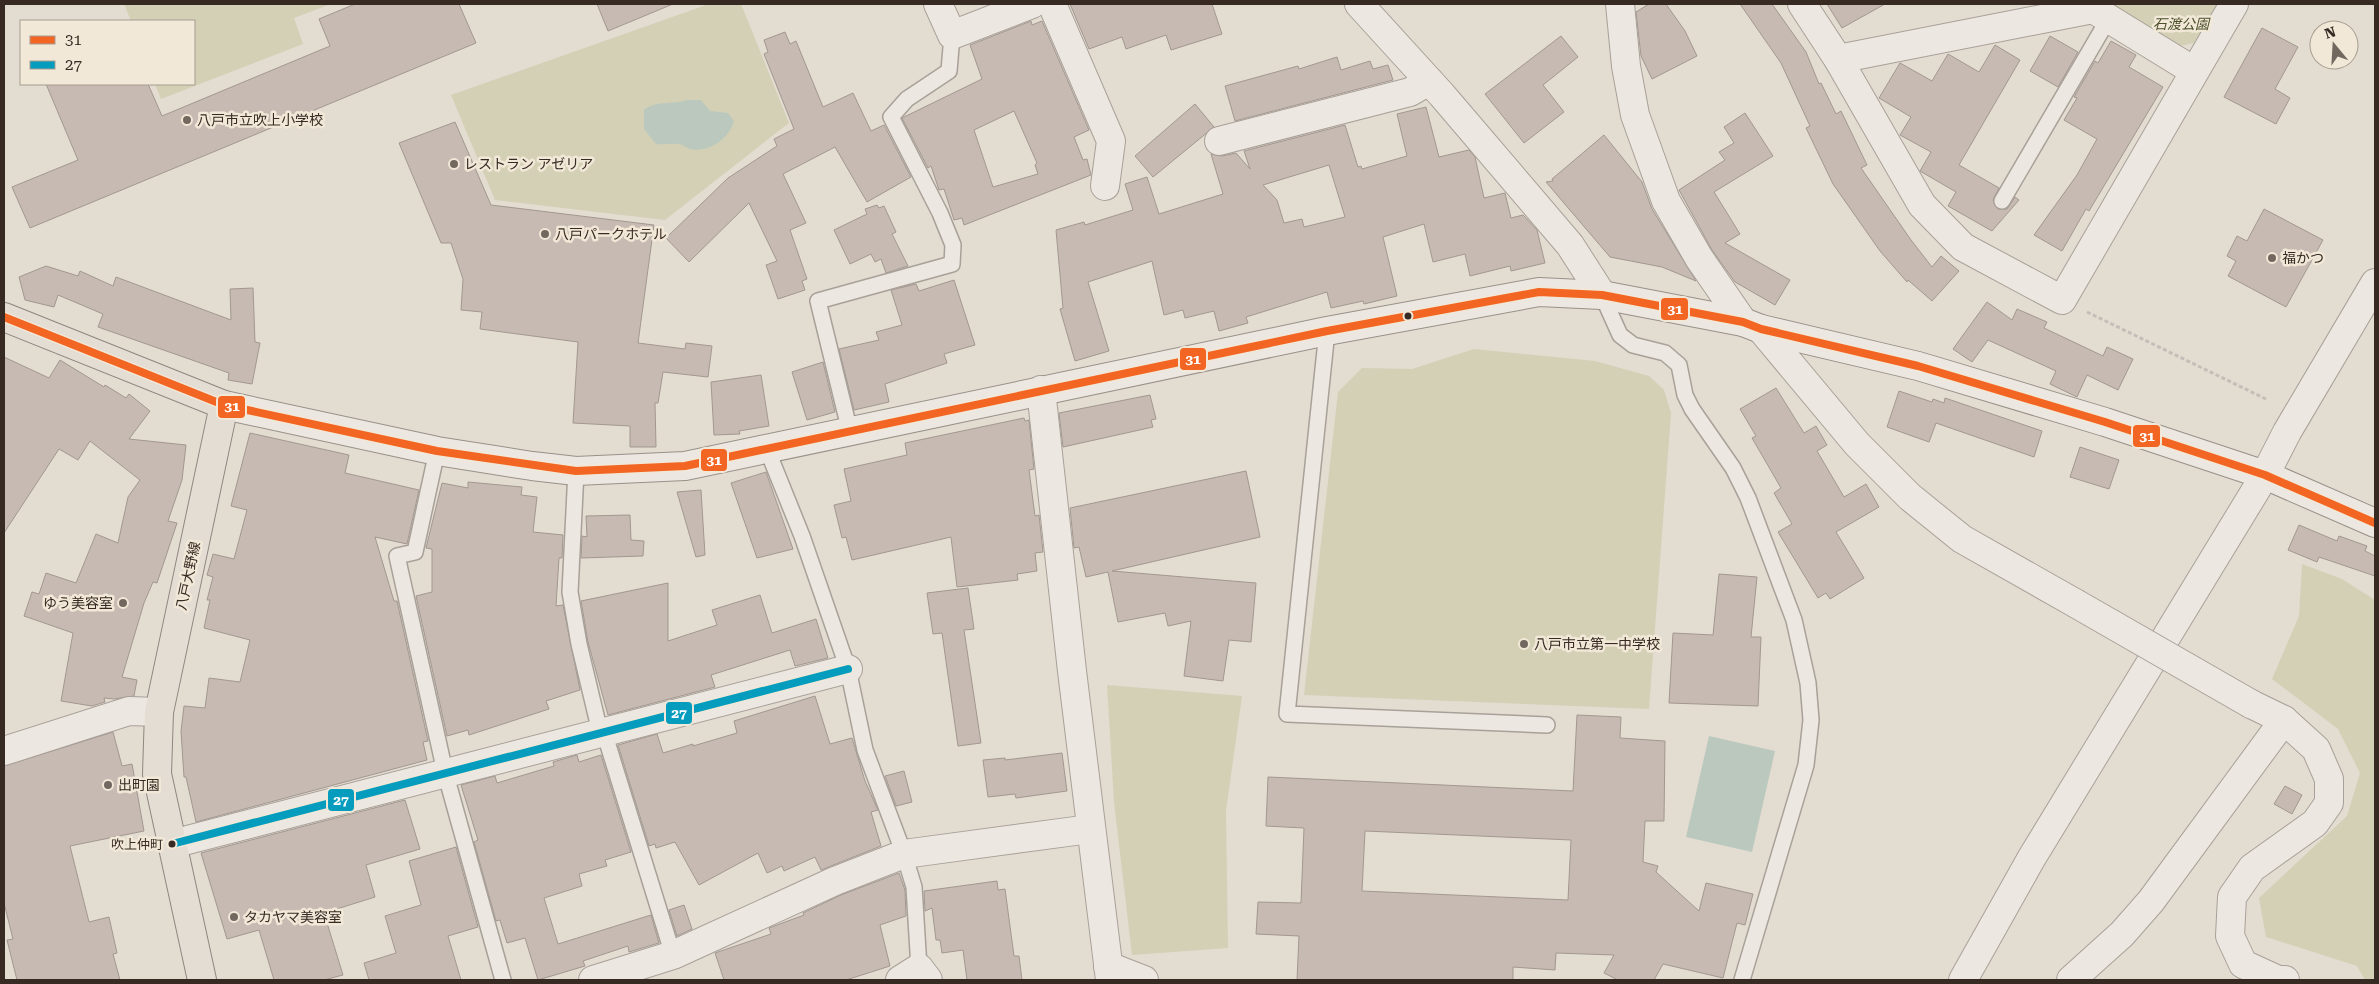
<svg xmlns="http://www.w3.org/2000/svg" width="2379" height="984" font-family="'Roboto Serif','Noto Sans JP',serif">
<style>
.green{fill:#d3d0b5}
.water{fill:#bbc8be}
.building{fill:#c6bab2;stroke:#a39890;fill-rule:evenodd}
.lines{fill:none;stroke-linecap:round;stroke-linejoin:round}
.service-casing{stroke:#a8a199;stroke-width:18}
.minor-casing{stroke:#a8a199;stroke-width:30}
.tertiary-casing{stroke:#a8a199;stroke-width:30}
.secondary-casing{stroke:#989189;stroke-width:30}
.primary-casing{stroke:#8e8780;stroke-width:30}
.path{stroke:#c4beb8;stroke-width:3;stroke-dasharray:4 2.5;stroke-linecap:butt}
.service{stroke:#ece7e1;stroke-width:15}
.minor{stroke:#ece7e1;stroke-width:28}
.tertiary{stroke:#ece7e1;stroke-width:28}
.secondary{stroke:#ece7e1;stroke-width:28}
.primary{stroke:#e3ddd4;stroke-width:28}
.minor-bridge-casing{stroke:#a8a199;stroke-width:30;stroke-linecap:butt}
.minor-bridge{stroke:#ece7e1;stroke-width:28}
.bus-1-casing{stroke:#f2e8d8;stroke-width:11}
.bus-2-casing{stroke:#f2e8d8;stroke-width:11}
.bus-1{stroke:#f26522;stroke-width:8}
.bus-2{stroke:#059cbd;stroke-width:8}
.poi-dot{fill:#73685f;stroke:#f2e8d8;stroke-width:2}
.bus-dot{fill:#362a22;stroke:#f2e8d8;stroke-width:2}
.labels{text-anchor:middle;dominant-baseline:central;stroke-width:5;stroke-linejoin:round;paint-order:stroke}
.bus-label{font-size:13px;fill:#362a22;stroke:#f2e8d8;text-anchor:end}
.park-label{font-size:14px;font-style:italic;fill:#4b502b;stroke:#f2e8d8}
.poi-label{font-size:14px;fill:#362a22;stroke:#f2e8d8;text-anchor:start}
.street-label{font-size:14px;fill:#362a22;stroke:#f2e8d8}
.line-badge{stroke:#f2e8d8;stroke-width:2}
.badge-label{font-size:14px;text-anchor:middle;font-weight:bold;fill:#fff}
</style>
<rect width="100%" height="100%" fill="#e3dcd1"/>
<g class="green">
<polygon points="124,4 331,4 294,18 303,44 161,99 155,84 194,84 194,21 131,21"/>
<polygon points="709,4 741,4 789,123 665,220 495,200 451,95"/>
<polygon points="2109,4 2218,4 2194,43 2180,46"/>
<polygon points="1474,349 1595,361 1649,376 1664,390 1671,413 1649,709 1304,695 1338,392 1362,368 1412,369"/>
<polygon points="2302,564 2342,579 2375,600 2375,980 2365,980 2357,966 2266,937 2259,898 2347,816 2360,773 2338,729 2272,679 2299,616"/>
<polygon points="1107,685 1242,696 1226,811 1228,948 1132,955 1114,802"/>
</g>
<g class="water">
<path d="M687 100H701L710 111 728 113 734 121C729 139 709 153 690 149 687 148 683 145 679 144 672 143 663 145 656 144L644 129V110C656 100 672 105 687 100Z"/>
<polygon points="1709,736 1775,751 1752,852 1686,837"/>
</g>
<g class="building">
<polygon points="355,4 459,4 476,43 30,228 12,187 78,160 46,84 148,84 162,116 330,46 319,19"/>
<polygon points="597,4 673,4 608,31"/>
<polygon points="1070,4 1212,4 1222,34 1171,50 1166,35 1126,49 1122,37 1089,49"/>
<polygon points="1649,4 1666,4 1685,31 1697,56 1652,79 1641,56 1636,12"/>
<polygon points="1740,4 1772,4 1806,52 1819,84 1821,83 1836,114 1841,111 1867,165 1861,168 1911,240 1932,267 1941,256 1959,271 1932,301 1908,280 1907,282 1880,251 1833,184 1806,128 1810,126 1781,63"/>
<polygon points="1827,4 1885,4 1842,28"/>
<path d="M1031 21 1032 25 1042 21 1089 130 1074 137 1083 160 1087 159 1091 175 964 225 962 218 954 220 944 189 939 190 931 166 928 168 902 118 982 79 970 45ZM1014 111 1037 163 1035 165 1038 174 993 187 974 130Z"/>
<polygon points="2262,28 2298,47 2275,89 2290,98 2276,124 2224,97"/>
<polygon points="785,32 790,44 796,41 823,107 853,93 871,131 884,125 911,177 867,202 835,147 783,174 806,223 790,230 807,279 802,281 805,290 778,299 766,265 777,261 749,203 689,262 666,238 728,178 777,146 774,139 794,129 764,54 768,52 764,40"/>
<polygon points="1561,36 1578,57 1543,85 1564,112 1524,143 1485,94"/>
<polygon points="2050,36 2078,52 2058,87 2030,71"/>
<polygon points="2111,41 2136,55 2129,67 2163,87 2089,211 2086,209 2062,251 2034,235 2077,175 2097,139 2064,120 2077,98 2074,97 2095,61 2098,63"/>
<polygon points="1995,45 2020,60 1959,165 1999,188 1993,200 1998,209 2007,209 2015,197 2019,200 1992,231 1948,206 1956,192 1920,171 1931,152 1900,135 1911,117 1879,98 1900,63 1932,81 1948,54 1979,72"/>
<polygon points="1337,57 1341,70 1370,61 1373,69 1388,65 1393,80 1235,121 1225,86 1298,66 1299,69"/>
<polygon points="1195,104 1214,127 1153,177 1135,156"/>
<path d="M1426 107 1439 157 1469 150 1475 157 1484 198 1505 193 1511 218 1523 215 1537 230 1545 263 1511 271 1510 266 1470 276 1465 254 1433 262 1424 224 1383 237 1397 296 1364 304 1363 301 1331 308 1327 292 1246 317 1248 323 1219 331 1214 311 1185 318 1183 310 1164 315 1152 261 1088 282 1109 351 1075 361 1060 309 1063 308 1056 230 1084 222 1085 225 1133 210 1125 184 1147 177 1159 214 1223 194 1211 154 1222 156 1236 153 1250 169 1244 151 1345 125 1358 167 1361 166 1362 169 1407 156 1397 114ZM1329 165 1345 217 1304 227 1302 219 1284 223 1277 200 1263 185Z"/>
<polygon points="1745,113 1773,156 1714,192 1740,234 1725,243 1790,280 1775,305 1735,282 1712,250 1679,190 1725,160 1719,152 1734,143 1724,127"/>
<polygon points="455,122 491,205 654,225 638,343 685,349 686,343 712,346 708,377 663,372 658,403 655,403 656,447 630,447 630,426 573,423 578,342 480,329 482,312 461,310 463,279 451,243 441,243 399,143"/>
<polygon points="1604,135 1642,182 1652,209 1696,281 1662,267 1610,257 1546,182 1553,181 1552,179"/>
<polygon points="877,205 879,208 884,206 896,232 892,234 908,266 886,273 881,259 875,262 871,254 850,264 834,230 867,214 865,209"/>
<polygon points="2264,209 2323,240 2286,307 2228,276 2236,261 2227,256 2237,236 2247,241"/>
<polygon points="46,266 78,276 80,271 113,286 116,277 231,320 230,289 253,288 255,342 260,343 252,384 228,380 229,373 98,327 103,314 58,295 54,307 25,300 19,277"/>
<polygon points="954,280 975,345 944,354 947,363 885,384 889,402 854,410 839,349 879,340 876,332 902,325 891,290 916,284 919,291"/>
<polygon points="1987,302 2012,320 2017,309 2047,322 2044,328 2103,356 2107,347 2133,359 2118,390 2087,375 2077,397 2050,384 2056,371 1988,340 1972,362 1953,349"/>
<polygon points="4,357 49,378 60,360 104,387 105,385 126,398 129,394 150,411 129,439 186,445 182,480 168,521 177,523 157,583 153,582 144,603 122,677 137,680 134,696 114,699 104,698 105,702 92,706 61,701 73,633 24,616 32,592 39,594 46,573 76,583 96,534 118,543 128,497 140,480 90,441 78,460 59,449 4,533"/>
<polygon points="823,362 835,412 807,420 792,372"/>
<polygon points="761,375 769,426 739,431 740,434 714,435 711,382"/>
<polygon points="1776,388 1804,433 1816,426 1827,445 1817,451 1844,497 1866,484 1879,507 1836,532 1864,578 1830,599 1826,593 1818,598 1778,532 1792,524 1774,493 1781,488 1752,438 1756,436 1740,409"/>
<polygon points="1899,391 1932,402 1933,399 1944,403 1945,398 2042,431 2034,457 1936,423 1929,442 1887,427"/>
<polygon points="1150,395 1156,419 1151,420 1153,427 1063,447 1059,413"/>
<polygon points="1024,418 1025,421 1029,420 1034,469 1029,470 1035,516 1039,515 1043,552 1035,553 1037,571 1017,574 1018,580 957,587 951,537 852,560 846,537 842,538 834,505 851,501 844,469 907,455 905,443"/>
<polygon points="250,433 349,455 345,473 419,490 407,544 375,537 394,601 397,601 428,741 423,742 427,760 196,822 186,777 184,777 181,731 184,706 205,708 209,678 240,682 250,640 204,628 210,600 207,600 213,577 207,575 213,554 234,559 247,510 231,506"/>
<polygon points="2080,447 2119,460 2109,489 2070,477"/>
<polygon points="1246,471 1260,537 1112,571 1256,583 1251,642 1229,640 1223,681 1184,676 1191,621 1168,626 1165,613 1118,622 1108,572 1086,577 1079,547 1074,548 1070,508"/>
<polygon points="766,472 793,549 757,558 731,483"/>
<polygon points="468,482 522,487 521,495 537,497 533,532 563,535 562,558 559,558 556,606 563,605 580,690 546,701 549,709 469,735 468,730 447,736 416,596 432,592 432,549 426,548 442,483 468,488"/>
<polygon points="701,490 705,555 696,557 677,492"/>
<polygon points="630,515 631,540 644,541 643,556 581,558 582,536 587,537 586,516"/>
<polygon points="2299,525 2337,541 2339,536 2367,546 2365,551 2375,556 2375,576 2319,557 2317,562 2288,550"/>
<polygon points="1719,574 1757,577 1751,637 1761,637 1758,706 1669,703 1673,633 1713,635"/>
<polygon points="668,583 668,641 717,625 712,610 760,595 772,633 816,619 828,658 795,666 790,650 711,675 715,687 608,715 588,642 581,601"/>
<polygon points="968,588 974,629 964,630 981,743 958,746 942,633 933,634 927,593"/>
<polygon points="815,696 830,744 852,738 865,781 878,810 871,812 881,846 821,870 815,857 784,871 782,866 767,873 758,853 699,885 675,842 656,848 655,844 649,846 618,745 657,734 663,753 693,744 693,746 737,733 734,721"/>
<path d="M1577 715 1621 717 1620 738 1665 741 1664 821H1645L1643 862 1658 866 1656 872 1699 911 1706 883 1753 894 1745 925 1737 923 1723 978 1663 964 1654 980H1618L1604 973 1614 955 1556 953 1555 970 1513 967V980H1297L1299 936 1256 934 1258 902 1301 903 1304 828 1266 826 1268 777 1573 791ZM1365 831 1571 840 1568 900 1362 891Z"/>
<polygon points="113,732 122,766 132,764 144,831 70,846 89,922 109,917 117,953 113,954 120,980 17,980 7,940 13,939 4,903 4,766"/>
<polygon points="1062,753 1067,791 1016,798 1015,794 988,797 983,760 1005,758 1005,760"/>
<polygon points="577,755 579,762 601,755 631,852 605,860 607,866 579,874 582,886 544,898 558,944 651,915 659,943 629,952 628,946 583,961 585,966 538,980 525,938 507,943 500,920 496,921 474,842 478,840 461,785 495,776 497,783 554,766 553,762"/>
<polygon points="904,771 912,802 896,806 885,776"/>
<polygon points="2285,786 2302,795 2292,814 2274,804"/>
<polygon points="405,800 420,849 366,865 375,897 324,913 343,975 324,980 274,980 259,930 227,939 201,853"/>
<polygon points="456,847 478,927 448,936 461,980 369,980 364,963 396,953 385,916 421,905 409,861"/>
<polygon points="899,873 905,890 906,916 880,925 890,966 846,980 724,980 715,953 771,934 769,928 804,915 803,913 841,895"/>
<polygon points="997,881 998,890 1005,889 1014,956 1019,956 1022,980 967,980 963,950 942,953 940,940 936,940 932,908 925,911 924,891"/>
<polygon points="684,905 692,929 677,936 669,910"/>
</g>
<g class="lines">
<defs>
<g id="service">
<polyline points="2002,201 2109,18"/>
<polyline points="1602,295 1620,335 1633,345 1665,353 1679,365 1685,395 1692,409 1733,468 1748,498 1794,620 1808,683 1811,720 1806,765 1742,980"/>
<polyline points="1327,331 1287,714 1547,725"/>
<polyline points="850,432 818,301 952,264 953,245 940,213 891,117 907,99 949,71 952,35"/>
<polyline points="767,449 802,536 848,669 865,750 904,854 914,887 919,968"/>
<polyline points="437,451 415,552 397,556 445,772 503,980"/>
<polyline points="576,471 570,592 579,644 600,732"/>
<polyline points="604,732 673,955"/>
</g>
<g id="minor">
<polyline points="938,4 952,35 1032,4"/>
<polyline points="1052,4 1111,141 1105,186"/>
<polyline points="1359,4 1442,95 1570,245 1602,295"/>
<polyline points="1620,4 1626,66 1635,115 1666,201 1699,258 1743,322"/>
<polyline points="1802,4 1838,59 1922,205 1963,247 2062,300 2234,4"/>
<polyline points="1838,59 2093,9 2194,71"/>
<polyline points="1219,141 1410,92 1429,81"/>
<polyline points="1761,329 1857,444 1910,497 1962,539 2075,603"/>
<polyline points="1041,390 1072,671 1110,980"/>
<polyline points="2251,704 2284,720 2316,749 2329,779 2329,803 2315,823 2252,868 2232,897 2230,936 2243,964 2278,980 2285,980"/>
<polyline points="4,751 129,711 159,712"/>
<polyline points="172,844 848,669"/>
<polyline points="1108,966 1144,980"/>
<polyline points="593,980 673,955 835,881 904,854 1090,829"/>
<polyline points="900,980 919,968 928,980"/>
<polyline points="2071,980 2122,934 2151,901 2284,720"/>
</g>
<polyline id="tertiary" points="1963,980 2031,859 2265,475 2287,432 2375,283"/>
<polyline id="secondary" points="224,405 437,451 532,466 576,471 685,466 1327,331 1539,292 1602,295 1743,322 1761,329 1918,366 2105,422 2265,475 2375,523"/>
<polyline id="primary" points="4,317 224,405 159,712 157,774 202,980"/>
</defs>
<use href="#service" class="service-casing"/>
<use href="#minor" class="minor-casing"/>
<use href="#tertiary" class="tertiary-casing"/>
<use href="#secondary" class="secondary-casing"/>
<use href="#primary" class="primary-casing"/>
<polyline class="path" points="2087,312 2266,399"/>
<use href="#service" class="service"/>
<use href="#minor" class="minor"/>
<use href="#tertiary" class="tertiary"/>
<use href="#secondary" class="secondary"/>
<use href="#primary" class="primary"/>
<defs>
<polyline id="minor-bridge" points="2075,603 2251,704"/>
</defs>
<use href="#minor-bridge" class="minor-bridge-casing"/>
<use href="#minor-bridge" class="minor-bridge"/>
<defs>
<polyline id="bus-1" points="4,317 224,405 437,451 576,471 685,466 1327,331 1539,292 1602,295 1743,322 1761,329 1918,366 2105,422 2265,475 2375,523"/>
<polyline id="bus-2" points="172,844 848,669"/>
</defs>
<use href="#bus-1" class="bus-1-casing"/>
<use href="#bus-2" class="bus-2-casing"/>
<use href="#bus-1" class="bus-1"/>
<use href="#bus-2" class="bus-2"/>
</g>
<g class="poi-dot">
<circle cx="187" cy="120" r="5"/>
<circle cx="454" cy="164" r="5"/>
<circle cx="545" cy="234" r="5"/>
<circle cx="2272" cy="258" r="5"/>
<circle cx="123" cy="603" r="5"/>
<circle cx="1524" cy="644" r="5"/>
<circle cx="108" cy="785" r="5"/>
<circle cx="234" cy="917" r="5"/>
</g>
<g class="bus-dot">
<circle cx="1408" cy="316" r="4.5"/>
<circle cx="172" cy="844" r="4.5"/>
</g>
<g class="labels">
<g class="bus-label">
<text x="163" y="844">吹上仲町</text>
</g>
<g class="park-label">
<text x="2181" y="24">石渡公園</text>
</g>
<g class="poi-label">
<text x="197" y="120">八戸市立吹上小学校</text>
<text x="464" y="164">レストラン アゼリア</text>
<text x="555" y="234">八戸パークホテル</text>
<text x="2282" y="258">福かつ</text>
<text x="113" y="603" text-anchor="end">ゆう美容室</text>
<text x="1534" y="644">八戸市立第一中学校</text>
<text x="118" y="785">出町園</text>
<text x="244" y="917">タカヤマ美容室</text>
</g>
<g class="street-label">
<text transform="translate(188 576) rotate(-78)">八戸大野線</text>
</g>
</g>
<g class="line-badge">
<rect x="1660" y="297" width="29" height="24" rx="5" fill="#f26522"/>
<rect x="1179" y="347" width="28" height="24" rx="5" fill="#f26522"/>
<rect x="217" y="395" width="29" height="24" rx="5" fill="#f26522"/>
<rect x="2132" y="424" width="29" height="24" rx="5" fill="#f26522"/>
<rect x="700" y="448" width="28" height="24" rx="5" fill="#f26522"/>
<rect x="665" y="701" width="28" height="24" rx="5" fill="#059cbd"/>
<rect x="327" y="788" width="28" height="24" rx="5" fill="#059cbd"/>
</g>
<g class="badge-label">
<text x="1675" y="314">31</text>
<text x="1193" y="364">31</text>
<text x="232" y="411">31</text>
<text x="2147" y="441">31</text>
<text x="714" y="465">31</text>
<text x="679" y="718">27</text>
<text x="341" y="805">27</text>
</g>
<rect width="2379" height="984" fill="none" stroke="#362a22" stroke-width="10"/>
<rect x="20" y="20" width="175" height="65" fill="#f2e8d8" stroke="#a79c8f"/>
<rect x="30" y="36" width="25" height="8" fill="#f26522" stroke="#a79c8f"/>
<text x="65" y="45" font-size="15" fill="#362a22">31</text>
<rect x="30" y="61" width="25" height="8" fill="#059cbd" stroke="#a79c8f"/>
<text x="65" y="70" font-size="15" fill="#362a22">27</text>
<g transform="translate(2334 45) rotate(342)"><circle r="24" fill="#f2e8d8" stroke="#a79c8f"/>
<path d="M0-4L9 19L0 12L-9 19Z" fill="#73685f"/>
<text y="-8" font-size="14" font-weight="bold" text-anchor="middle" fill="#362a22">N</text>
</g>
</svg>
